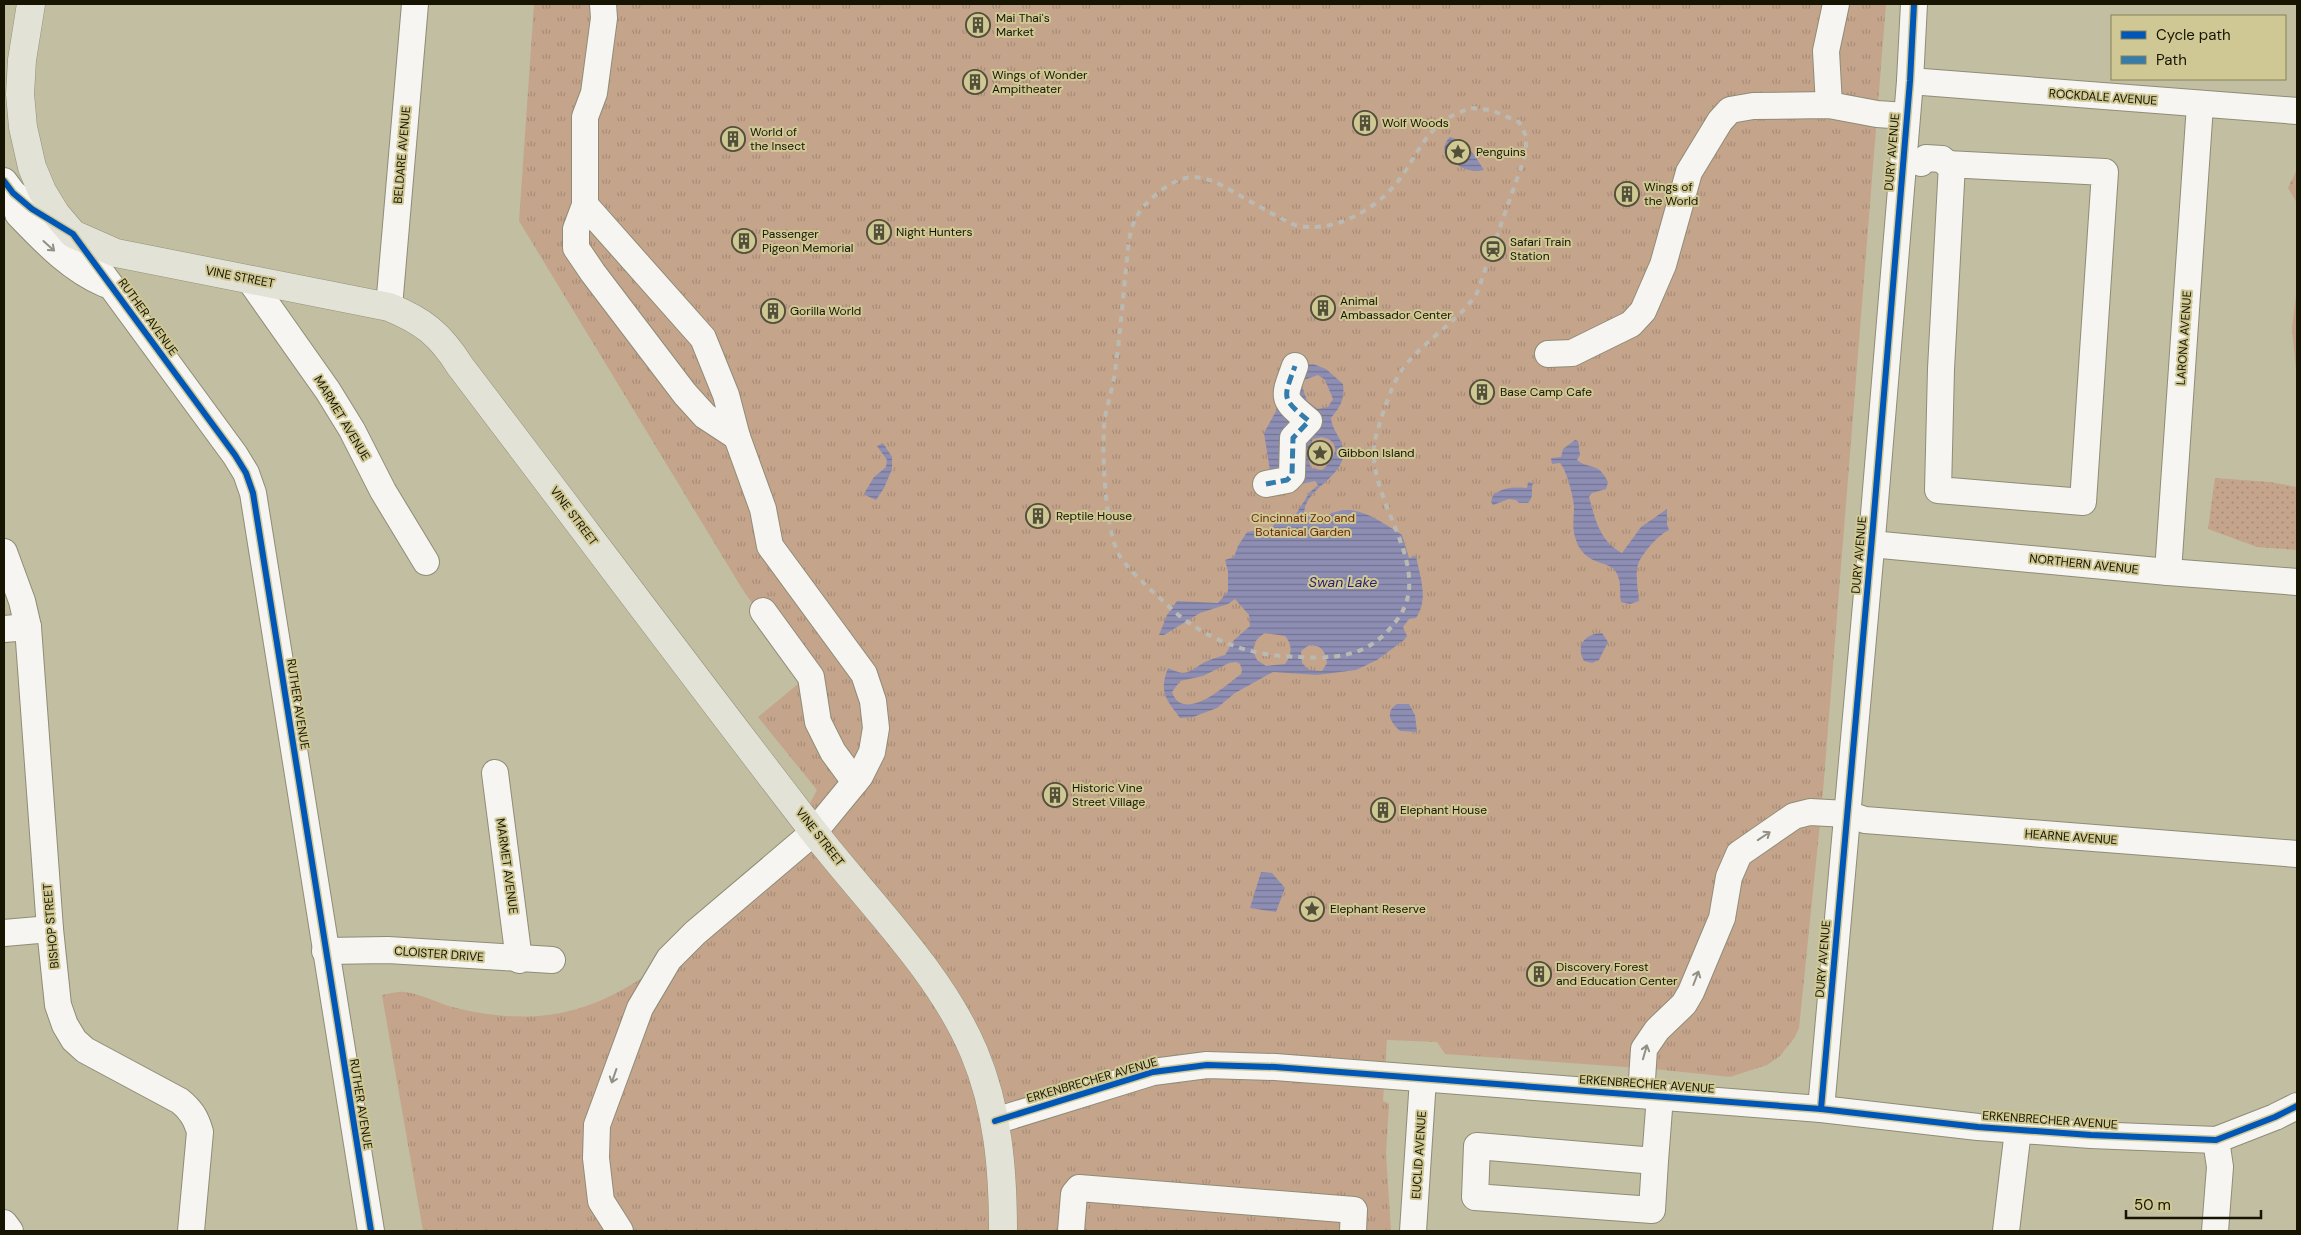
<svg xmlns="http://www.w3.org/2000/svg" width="2301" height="1235" font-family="'DM Sans',sans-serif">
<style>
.grass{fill:url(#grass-dots)}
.forest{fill:url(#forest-firs)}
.park{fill:url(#park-tufts)}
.water{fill:url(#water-rules);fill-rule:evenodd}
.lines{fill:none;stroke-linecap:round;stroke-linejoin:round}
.minor-casing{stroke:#8f8c76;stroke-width:28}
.major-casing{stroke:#959177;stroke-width:29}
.minor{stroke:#f6f5f1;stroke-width:26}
.major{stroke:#e3e2d7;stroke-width:28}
.rail{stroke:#babab2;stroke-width:4;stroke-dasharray:6 6;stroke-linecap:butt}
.quiet{stroke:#337cac;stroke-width:5;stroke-dasharray:10 5;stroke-linecap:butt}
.cycleway-casing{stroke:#cfc894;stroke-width:9}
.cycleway{stroke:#0057b8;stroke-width:6}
.oneway{stroke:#929085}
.labels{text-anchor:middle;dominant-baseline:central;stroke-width:4;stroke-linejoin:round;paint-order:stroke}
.poi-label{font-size:12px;fill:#171402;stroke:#cfc894;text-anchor:start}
.street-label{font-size:12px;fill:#171402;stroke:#cfc894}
.park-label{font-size:12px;fill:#6d2809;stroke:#cfc894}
.water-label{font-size:14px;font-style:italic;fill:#281e6f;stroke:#cfc894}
</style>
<defs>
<pattern id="grass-dots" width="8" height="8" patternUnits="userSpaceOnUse" patternTransform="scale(1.25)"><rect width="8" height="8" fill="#c5a48c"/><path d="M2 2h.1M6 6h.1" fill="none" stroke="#a88c77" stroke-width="1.8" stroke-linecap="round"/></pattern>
<pattern id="forest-firs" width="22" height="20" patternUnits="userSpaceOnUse" patternTransform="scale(1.25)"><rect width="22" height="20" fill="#c5a48c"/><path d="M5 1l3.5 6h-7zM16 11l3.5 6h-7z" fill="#a88c77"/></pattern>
<pattern id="park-tufts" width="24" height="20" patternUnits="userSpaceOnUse" patternTransform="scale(1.25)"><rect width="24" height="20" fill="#c5a48c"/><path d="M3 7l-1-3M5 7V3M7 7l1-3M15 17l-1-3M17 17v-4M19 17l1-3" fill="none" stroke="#a88c77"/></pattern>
<pattern id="water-rules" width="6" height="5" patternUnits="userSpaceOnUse" patternTransform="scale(1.25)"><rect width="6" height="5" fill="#8e8eb5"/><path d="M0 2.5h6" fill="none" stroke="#737391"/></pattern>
</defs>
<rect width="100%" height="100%" fill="#c2bea1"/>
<polygon class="grass" points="2215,478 2270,482 2297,487 2297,550 2257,547 2208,529"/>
<g class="forest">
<polygon points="2297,169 2297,203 2288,188"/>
<polygon points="2297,287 2297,381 2292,328"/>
</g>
<path class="park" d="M534 4H1886L1822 804 1799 1028 1795 1037 1780 1056 1767 1065 1730 1077 1654 1069 1445 1054 1437 1042 1387 1040 1383 1101 1389 1104 1386 1154 1391 1231H423L382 995C389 994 398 991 404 992 420 993 437 1003 452 1007 530 1026 584 1018 651 972L790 841 817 790 758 717 804 679 741 587 519 221Z"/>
<g class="water">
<path d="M1450 137C1467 141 1475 156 1484 170 1470 174 1458 166 1447 158 1442 151 1444 143 1450 137Z"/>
<path d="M1313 364 1326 369 1343 384C1345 400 1340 407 1331 418 1332 432 1347 443 1343 458 1336 482 1305 489 1304 514 1318 524 1332 509 1348 510 1368 511 1386 525 1402 535L1409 558 1416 556C1420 577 1429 599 1416 618L1409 619 1403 627 1407 636 1404 640 1377 660 1356 670 1317 675 1273 672 1235 693 1217 708 1193 717 1180 718C1165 698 1159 692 1168 668 1187 677 1188 672 1205 662 1211 659 1218 657 1225 655L1234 640 1250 626 1249 615 1235 599 1228 604 1200 613 1164 635H1159L1167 615 1177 601 1218 603 1228 591V571L1225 560 1234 557 1238 546 1247 532 1271 528 1280 518 1296 514 1310 492 1318 485 1315 481 1301 484 1270 471 1264 433 1276 411 1278 402 1303 365ZM1318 375 1325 380 1333 399 1328 407 1318 409 1307 401 1302 386 1304 380ZM1322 437C1344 442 1334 460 1322 470L1311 468 1306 451 1313 439ZM1265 633 1285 636C1293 645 1292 655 1285 664L1266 666 1257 660C1251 648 1253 640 1265 633ZM1309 645C1322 645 1325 651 1327 663L1322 671 1309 670 1302 663 1301 651ZM1236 662 1240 664 1242 670 1241 674C1225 686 1183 724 1172 692L1180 681 1203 676 1229 663Z"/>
<path d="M1575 440 1578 441 1580 455 1577 460C1589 470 1598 461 1608 482L1606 489 1592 493 1589 497C1596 521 1599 540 1622 553L1641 527 1667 509V524L1669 530C1658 535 1638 557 1637 569 1636 579 1638 591 1639 601L1630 604 1621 602C1619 593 1622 582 1616 572 1609 559 1584 568 1575 537 1572 528 1574 516 1574 506 1573 496 1567 471 1560 463L1552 464 1551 458 1561 457 1563 449Z"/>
<polygon points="883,443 892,457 892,469 884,488 876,500 865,495 865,492 874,477 886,467 887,460 877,446"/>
<path d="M1528 482 1533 483C1530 491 1535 495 1528 503H1519L1516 500 1509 499 1493 505 1491 502 1493 495C1504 487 1514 487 1527 488Z"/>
<path d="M1602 633 1608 642 1599 660 1592 663 1584 661C1575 645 1585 634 1602 633Z"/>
<path d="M1397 704H1409L1415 715 1417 732 1400 731C1391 723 1384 712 1397 704Z"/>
<polygon points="1261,872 1272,873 1285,888 1276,912 1250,908"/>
</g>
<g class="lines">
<defs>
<g id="minor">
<polyline points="603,4 604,18 594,93 585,117 585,205 703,338 726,395 737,437 763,509 770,546 864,674 873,701 876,728 872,752 860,776 814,832 695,933 669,959 640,1008 597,1125 596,1158 601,1201 620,1231"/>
<polyline points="1910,81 2297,111"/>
<polyline points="1829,105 1826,51 1836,4"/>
<polyline points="1921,163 1926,158 1942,159 1947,164 2105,172 2083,502 1938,490 1941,369 1952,164"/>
<polyline points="4,181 13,193 32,209 73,234 235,455 246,473 253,493 371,1231"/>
<polyline points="585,205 576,229 576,248 593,273 685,394 705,416 737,437"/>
<path d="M17 208 18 214C44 241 70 269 105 284"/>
<polyline points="249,279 328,391 352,430 383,491 426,562"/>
<polyline points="389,307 415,4"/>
<polyline points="1548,354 1572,353 1631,324 1643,311 1663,265 1689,172 1720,121 1730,110 1753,106 1829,105 1877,114 1906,116"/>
<path d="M1266 484 1287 480 1292 475 1293 438 1309 421C1281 398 1283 399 1295 366"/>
<polyline points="1871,544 2168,572 2297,582"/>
<path d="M4 552 22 601 28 627 50 929 58 1005 65 1025 74 1040 85 1050 180 1101C191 1110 196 1118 200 1132L191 1231"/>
<polyline points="2168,572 2200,105"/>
<polyline points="763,611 811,677 818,722 833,752 855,782"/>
<polyline points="4,629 28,627"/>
<polyline points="495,773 519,960"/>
<polyline points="4,933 50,929"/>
<polyline points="325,951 388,950 552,960"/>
<polyline points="1641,1095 1644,1049 1657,1030 1684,1004 1691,992 1722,918 1729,877 1739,854 1794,816 1810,812 1847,814 1865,820 2297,854"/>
<polyline points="1821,1109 1873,526 1910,81 1914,4"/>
<polyline points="995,1121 1153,1072 1207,1065 1275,1067 1821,1109 1978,1127 2091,1135 2216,1140 2275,1117 2297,1106"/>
<polyline points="1655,1161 1652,1210 1475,1197 1477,1146 1655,1161 1660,1096"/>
<polyline points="4,1223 10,1231"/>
<polyline points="1071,1231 1074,1194 1079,1188 1354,1210 1353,1231"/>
<polyline points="1413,1231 1423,1079"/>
<polyline points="2006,1231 2018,1130"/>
<polyline points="2215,1231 2220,1167 2216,1140"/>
</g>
<path id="major" d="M31 4 22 60 20 94 23 127 32 167 42 191 56 214 73 234 116 253 389 307C423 321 440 334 460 366 578 521 695 678 814 832 867 901 940 971 974 1052 998 1109 1003 1170 1003 1231"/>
</defs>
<use href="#minor" class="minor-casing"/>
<use href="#major" class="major-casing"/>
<use href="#minor" class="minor"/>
<use href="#major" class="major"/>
<path class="rail" d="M1471 108 1491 110 1519 122 1526 136V153L1477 293C1457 324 1420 342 1400 373 1390 389 1381 418 1376 436 1360 494 1436 563 1399 617 1368 662 1330 659 1281 656 1236 652 1195 633 1163 601 1151 590 1125 567 1118 553 1105 527 1101 446 1105 417 1108 402 1113 387 1115 372 1121 328 1124 284 1129 240 1134 216 1140 208 1158 193 1191 165 1212 179 1244 198 1261 207 1277 217 1295 225 1329 234 1371 213 1394 186 1411 167 1420 140 1440 124 1449 116 1460 112 1471 108Z"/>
<path class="quiet" d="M1266 484 1287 480 1292 475 1293 438 1309 421C1281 398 1283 399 1295 366"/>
<defs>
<g id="cycleway">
<polyline points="4,181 13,193 32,209 73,234 235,455 246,473 253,493 371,1231"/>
<polyline points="1821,1109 1873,526 1910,81 1914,4"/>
<polyline points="995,1121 1153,1072 1207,1065 1275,1067 1821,1109 1978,1127 2091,1135 2216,1140 2275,1117 2297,1106"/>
</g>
</defs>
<use href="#cycleway" class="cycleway-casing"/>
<use href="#cycleway" class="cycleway"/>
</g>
<defs><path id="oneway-shaft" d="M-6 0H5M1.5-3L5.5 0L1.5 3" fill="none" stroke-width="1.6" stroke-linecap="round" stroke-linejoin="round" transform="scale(1.25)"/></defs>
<g class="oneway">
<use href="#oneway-shaft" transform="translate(49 246) rotate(42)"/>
<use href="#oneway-shaft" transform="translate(1764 836) rotate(-34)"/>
<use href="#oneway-shaft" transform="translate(1696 978) rotate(-69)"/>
<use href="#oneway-shaft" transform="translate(1645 1052) rotate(-74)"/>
<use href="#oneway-shaft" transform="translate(614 1076) rotate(109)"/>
</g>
<defs>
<symbol id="building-ring" viewBox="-11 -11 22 22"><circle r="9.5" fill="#cfc894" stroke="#53503a" stroke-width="1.5"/><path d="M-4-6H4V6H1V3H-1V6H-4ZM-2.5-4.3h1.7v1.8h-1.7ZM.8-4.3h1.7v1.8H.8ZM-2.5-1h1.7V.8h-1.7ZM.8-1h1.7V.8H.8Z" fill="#53503a"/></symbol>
<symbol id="sight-ring" viewBox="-11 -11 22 22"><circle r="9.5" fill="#cfc894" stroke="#53503a" stroke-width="1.5"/><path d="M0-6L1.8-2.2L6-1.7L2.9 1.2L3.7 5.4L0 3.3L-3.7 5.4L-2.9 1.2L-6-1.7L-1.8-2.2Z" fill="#53503a"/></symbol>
<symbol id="station-ring" viewBox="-11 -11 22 22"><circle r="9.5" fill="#cfc894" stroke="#53503a" stroke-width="1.5"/><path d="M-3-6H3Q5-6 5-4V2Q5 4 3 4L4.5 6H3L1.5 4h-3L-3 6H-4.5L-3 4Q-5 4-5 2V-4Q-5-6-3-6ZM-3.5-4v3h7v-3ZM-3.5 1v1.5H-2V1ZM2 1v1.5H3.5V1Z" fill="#53503a"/></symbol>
</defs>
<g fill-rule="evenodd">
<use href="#building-ring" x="964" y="11" width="28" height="28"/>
<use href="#building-ring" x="961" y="68" width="28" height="28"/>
<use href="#building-ring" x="1351" y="109" width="28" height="28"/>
<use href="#building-ring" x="719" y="125" width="28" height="28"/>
<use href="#sight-ring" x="1444" y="138" width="28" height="28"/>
<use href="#building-ring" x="1613" y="180" width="28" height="28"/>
<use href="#building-ring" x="865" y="218" width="28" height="28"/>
<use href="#building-ring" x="730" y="227" width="28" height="28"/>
<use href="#station-ring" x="1479" y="235" width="28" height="28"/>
<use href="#building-ring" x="1309" y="294" width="28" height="28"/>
<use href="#building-ring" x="759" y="297" width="28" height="28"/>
<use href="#building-ring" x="1468" y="378" width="28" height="28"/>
<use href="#sight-ring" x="1306" y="439" width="28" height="28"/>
<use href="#building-ring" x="1024" y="502" width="28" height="28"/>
<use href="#building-ring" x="1041" y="781" width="28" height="28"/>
<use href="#building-ring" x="1369" y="796" width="28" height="28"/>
<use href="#sight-ring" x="1298" y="895" width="28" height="28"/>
<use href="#building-ring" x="1525" y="960" width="28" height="28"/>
</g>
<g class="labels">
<g class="poi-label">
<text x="996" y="18">Mai Thai's<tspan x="996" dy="14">Market</tspan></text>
<text x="992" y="75">Wings of Wonder<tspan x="992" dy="14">Ampitheater</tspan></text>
<text x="1382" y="123">Wolf Woods</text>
<text x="750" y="132">World of<tspan x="750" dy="14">the Insect</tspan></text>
<text x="1476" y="152">Penguins</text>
<text x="1644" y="187">Wings of<tspan x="1644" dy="14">the World</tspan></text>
<text x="896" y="232">Night Hunters</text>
<text x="762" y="234">Passenger<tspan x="762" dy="14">Pigeon Memorial</tspan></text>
<text x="1510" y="242">Safari Train<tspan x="1510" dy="14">Station</tspan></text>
<text x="1340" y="301">Animal<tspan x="1340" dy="14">Ambassador Center</tspan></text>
<text x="790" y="311">Gorilla World</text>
<text x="1500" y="392">Base Camp Cafe</text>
<text x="1338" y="453">Gibbon Island</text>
<text x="1056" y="516">Reptile House</text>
<text x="1072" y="788">Historic Vine<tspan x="1072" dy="14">Street Village</tspan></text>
<text x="1400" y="810">Elephant House</text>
<text x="1330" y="909">Elephant Reserve</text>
<text x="1556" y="967">Discovery Forest<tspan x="1556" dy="14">and Education Center</tspan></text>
</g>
<g class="street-label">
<text transform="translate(2103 97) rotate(4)">ROCKDALE AVENUE</text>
<text transform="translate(1892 152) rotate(-85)">DURY AVENUE</text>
<text transform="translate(402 155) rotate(-85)">BELDARE AVENUE</text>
<text transform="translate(240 277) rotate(11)">VINE STREET</text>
<text transform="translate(148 317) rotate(54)">RUTHER AVENUE</text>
<text transform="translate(2184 338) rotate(-86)">LARONA AVENUE</text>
<text transform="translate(342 418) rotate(59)">MARMET AVENUE</text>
<text transform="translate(574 516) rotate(53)">VINE STREET</text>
<text transform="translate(1859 555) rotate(-85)">DURY AVENUE</text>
<text transform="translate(2084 564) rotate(6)">NORTHERN AVENUE</text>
<text transform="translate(298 704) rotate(81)">RUTHER AVENUE</text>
<text transform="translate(820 837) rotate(52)">VINE STREET</text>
<text transform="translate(2071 837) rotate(4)">HEARNE AVENUE</text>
<text transform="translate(507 866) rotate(82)">MARMET AVENUE</text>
<text transform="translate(51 926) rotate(-95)">BISHOP STREET</text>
<text transform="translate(439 954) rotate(4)">CLOISTER DRIVE</text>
<text transform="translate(1823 959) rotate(-85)">DURY AVENUE</text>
<text transform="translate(1092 1080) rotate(-16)">ERKENBRECHER AVENUE</text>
<text transform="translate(1647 1084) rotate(4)">ERKENBRECHER AVENUE</text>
<text transform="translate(361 1104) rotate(81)">RUTHER AVENUE</text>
<text transform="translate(2050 1120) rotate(4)">ERKENBRECHER AVENUE</text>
<text transform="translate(1419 1155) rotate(-86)">EUCLID AVENUE</text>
</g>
<g class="park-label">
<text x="1303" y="518">Cincinnati Zoo and<tspan x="1303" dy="14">Botanical Garden</tspan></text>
</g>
<g class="water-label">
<text x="1343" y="582">Swan Lake</text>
</g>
</g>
<rect width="2301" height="1235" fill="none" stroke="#171402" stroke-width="10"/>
<rect x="2111" y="15" width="175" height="65" fill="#cfc894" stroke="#85805a"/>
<rect x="2121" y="31" width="25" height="8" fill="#0057b8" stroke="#85805a"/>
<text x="2156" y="40" font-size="15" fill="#171402">Cycle path</text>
<rect x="2121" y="56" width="25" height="8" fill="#337cac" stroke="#85805a"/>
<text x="2156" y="65" font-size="15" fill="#171402">Path</text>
<path d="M2126 1210v8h135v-8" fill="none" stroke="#171402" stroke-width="2.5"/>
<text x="2134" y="1210" font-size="15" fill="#171402" stroke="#cfc894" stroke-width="4" paint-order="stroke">50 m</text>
</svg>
